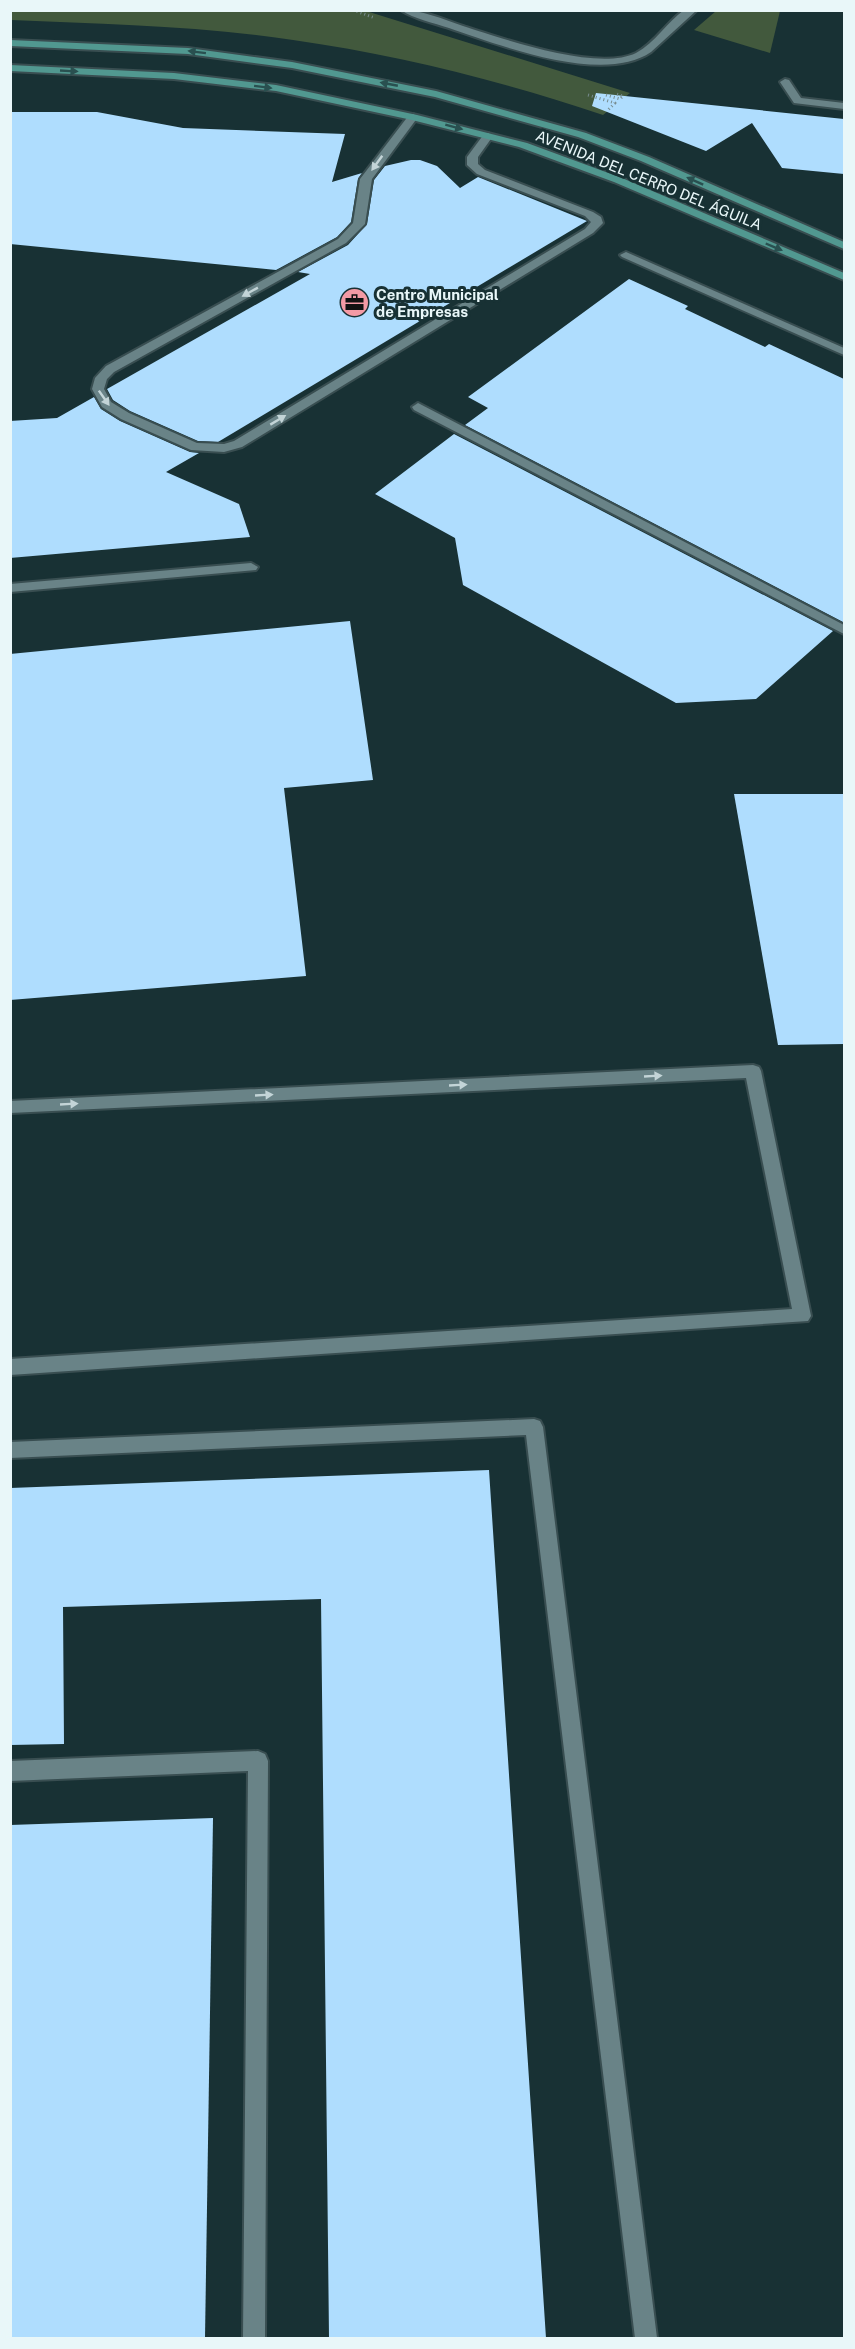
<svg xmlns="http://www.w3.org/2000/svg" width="855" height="2349" font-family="'Public Sans',sans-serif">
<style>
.green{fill:#42593d}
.building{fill:#afddfe}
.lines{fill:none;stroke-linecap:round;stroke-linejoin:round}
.service-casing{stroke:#394e51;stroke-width:4}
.pedestrian-casing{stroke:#394e51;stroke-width:4}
.minor-casing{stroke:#394e51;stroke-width:4}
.secondary-casing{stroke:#394e51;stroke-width:4}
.path{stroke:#788c8f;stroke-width:3;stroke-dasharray:1 3;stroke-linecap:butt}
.service{fill:#698387;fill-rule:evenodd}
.pedestrian{fill:#698387;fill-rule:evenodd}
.minor{fill:#698387;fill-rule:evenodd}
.secondary{fill:#519890;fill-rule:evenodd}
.oneway{fill:#295050}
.oneway2{fill:#c3d4d7}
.labels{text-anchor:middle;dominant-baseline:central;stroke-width:6;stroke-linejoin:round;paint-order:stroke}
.far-street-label{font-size:15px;fill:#e9f7f9;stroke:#183134}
.far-poi-label{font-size:15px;font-weight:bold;fill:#e9f7f9;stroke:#183134;text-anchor:start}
</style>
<rect width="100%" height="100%" fill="#183134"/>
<g class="green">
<path d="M11 10 366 11 630 93 603 115C502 81 399 55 293 40 200 26 105 24 11 20Z"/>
<polygon points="716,11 780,11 770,53 694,30"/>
</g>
<g class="building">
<polygon points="596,93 844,119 844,174 782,168 752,123 706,151 592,106"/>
<polygon points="10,112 97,112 183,128 345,134 332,182 362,173 358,179 351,222 337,237 276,270 10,244"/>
<polygon points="411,160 420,160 437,166 460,188 478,177 587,221 218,442 198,441 130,411 113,400 107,389 310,274 298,272 348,245 367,224 374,180 385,166"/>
<polygon points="629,279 688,306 685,309 765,347 769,344 844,379 843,622 465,425 488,408 468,397"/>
<polygon points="94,397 101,409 120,421 190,452 199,453 166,472 239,504 250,537 10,558 10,421 57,418"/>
<polygon points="454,434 833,631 756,699 676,703 463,585 455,538 375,494"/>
<polygon points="350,621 373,780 284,788 306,976 10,1000 10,654"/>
<polygon points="734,794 844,794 844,1044 778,1045"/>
<polygon points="489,1470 546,2338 329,2338 321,1599 63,1607 64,1744 10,1745 10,1488"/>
<polygon points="213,1818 205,2338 10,2338 10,1825"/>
</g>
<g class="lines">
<defs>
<g id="service">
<polygon points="413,114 418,117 372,179 365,224 346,243 114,372 107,379 104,389 111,402 129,413 197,443 224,444 234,441 585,229 591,222 585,216 477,174 467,165 467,157 484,134 488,133 493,136 478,157 478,164 485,170 593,212 601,217 603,223 593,233 242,447 224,452 191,450 121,419 102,407 92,389 95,378 106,366 338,239 353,223 360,179 409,115"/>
<polygon points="251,563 258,567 256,570 10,592 10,584"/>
<polygon points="753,1065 759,1067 761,1071 811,1316 808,1321 10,1375 10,1359 792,1309 746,1078 10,1113 10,1101"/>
<polygon points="534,1419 540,1421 543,1427 657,2338 635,2338 526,1435 10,1458 10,1442"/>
<polygon points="258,1751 265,1754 268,1761 265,2338 243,2338 248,1771 10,1781 10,1761"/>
</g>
<polygon id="pedestrian" points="785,79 789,80 801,98 844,103 844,109 794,103 780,82"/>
<g id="minor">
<path d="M401 10C423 10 442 19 463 26 504 39 597 72 636 53 655 43 667 22 684 10H697L651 52C603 85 499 45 449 28 434 23 414 19 401 10Z"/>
<polygon points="626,252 844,348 844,355 622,257 620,255"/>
<polygon points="418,403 844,625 844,634 414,410 412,407"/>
</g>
<g id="secondary">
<polygon points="10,40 188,48 292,62 436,91 586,133 649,157 844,242 844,249 641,161 578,137 435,97 292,68 188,54 10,46"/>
<polygon points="10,65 174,73 276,85 417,115 527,143 622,178 844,273 844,280 614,182 519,147 412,120 276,91 174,79 10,71"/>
</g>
</defs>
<use href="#service" class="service-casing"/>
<use href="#pedestrian" class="pedestrian-casing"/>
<use href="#minor" class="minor-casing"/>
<use href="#secondary" class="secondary-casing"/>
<g class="path">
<polyline points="353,10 375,18"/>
<polyline points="588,95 615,103 608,110"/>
<polyline points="606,95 620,99 623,96 616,94"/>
</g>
<use href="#service" class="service"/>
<use href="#pedestrian" class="pedestrian"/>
<use href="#minor" class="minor"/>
<use href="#secondary" class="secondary"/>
</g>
<defs><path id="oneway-solid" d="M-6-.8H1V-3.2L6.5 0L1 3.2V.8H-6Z" transform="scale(1.5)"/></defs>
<g class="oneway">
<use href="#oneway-solid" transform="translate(197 52) rotate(-173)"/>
<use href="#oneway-solid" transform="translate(69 71) rotate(3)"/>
<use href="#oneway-solid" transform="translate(389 84) rotate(-169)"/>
<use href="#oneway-solid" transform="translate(263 87) rotate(7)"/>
<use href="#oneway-solid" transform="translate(454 127) rotate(15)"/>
<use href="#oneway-solid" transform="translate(695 181) rotate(-156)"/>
<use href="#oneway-solid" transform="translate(774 247) rotate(23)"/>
</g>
<g class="oneway2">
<use href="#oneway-solid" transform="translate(377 163) rotate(126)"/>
<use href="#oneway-solid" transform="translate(250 292) rotate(151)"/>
<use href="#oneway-solid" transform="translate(104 398) rotate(55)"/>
<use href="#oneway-solid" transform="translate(278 420) rotate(-31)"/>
<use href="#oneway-solid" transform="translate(653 1076) rotate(-3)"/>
<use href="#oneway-solid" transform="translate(458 1085) rotate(-3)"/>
<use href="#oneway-solid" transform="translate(264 1095) rotate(-3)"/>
<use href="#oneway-solid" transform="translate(69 1104) rotate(-3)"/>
</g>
<defs>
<symbol id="office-disc" viewBox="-11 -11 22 22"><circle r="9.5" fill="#f49aa5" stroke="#183134"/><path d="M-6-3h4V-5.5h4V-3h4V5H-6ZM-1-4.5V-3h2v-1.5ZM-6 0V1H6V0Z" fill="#111"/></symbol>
</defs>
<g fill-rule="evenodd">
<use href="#office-disc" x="338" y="286" width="33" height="33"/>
</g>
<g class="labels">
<g class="far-street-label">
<text transform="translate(649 180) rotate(22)">AVENIDA DEL CERRO DEL ÁGUILA</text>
</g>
<g class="far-poi-label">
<text x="376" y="294">Centro Municipal<tspan x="376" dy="17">de Empresas</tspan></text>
</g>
</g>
<rect width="855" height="2349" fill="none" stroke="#e9f7f9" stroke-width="24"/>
</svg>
